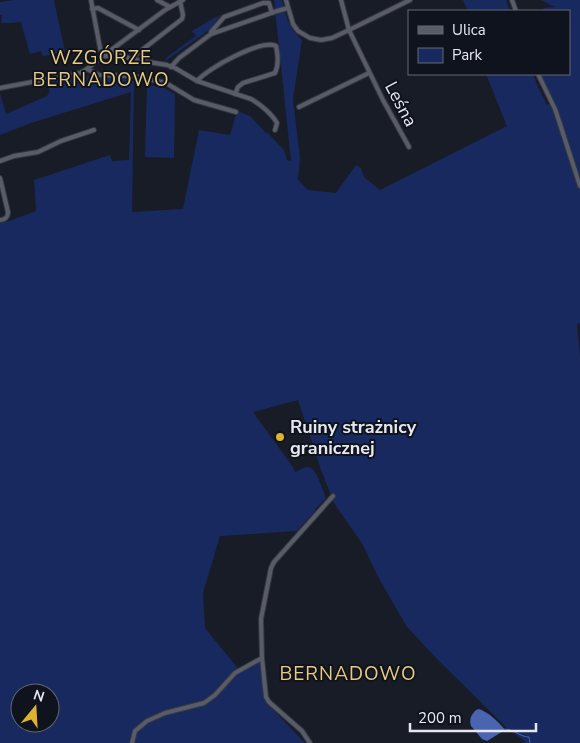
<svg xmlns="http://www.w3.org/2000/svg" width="580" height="743" font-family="'Nunito Sans',sans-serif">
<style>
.green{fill:#18295f;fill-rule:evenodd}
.water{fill:#4964b0}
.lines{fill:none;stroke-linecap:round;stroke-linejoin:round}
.stream{stroke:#4964b0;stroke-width:1}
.street-casing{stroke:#363840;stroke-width:6}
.street{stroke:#575c68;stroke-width:4}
.poi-dot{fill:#dfb133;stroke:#0f131d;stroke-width:2}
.labels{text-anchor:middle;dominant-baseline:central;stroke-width:4;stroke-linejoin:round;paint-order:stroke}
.street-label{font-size:18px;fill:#e5e8ef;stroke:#0f131d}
.poi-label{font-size:18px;font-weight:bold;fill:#e5e8ef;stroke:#0f131d;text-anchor:start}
.neighbourhood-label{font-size:19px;letter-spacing:1px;fill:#e9ca7f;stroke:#0f131d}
</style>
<rect width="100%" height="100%" fill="#181c26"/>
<g class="green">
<polygon points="15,0 54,0 65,52 43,56 41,51 30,54 21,22 10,23 1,23 2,15 0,15 0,2"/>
<path d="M274 0H282C287 19 288 26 302 40L293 99 300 158 298 180 308 190 336 193 356 165 361 168 364 177 380 190 507 126 486 74H533L538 87 547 105 554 101 543 82 540 74H569V21H571L570 18H569V11H542L544 8 555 7 541 0H580V323L577 324 580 356V743H524L525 741 508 729 438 660 407 627 377 575 363 545 334 503 320 467 298 400 253 412 293 467 295 472C299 471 303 467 307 467 316 465 323 491 326 498L316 508 315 511 297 531 220 536 203 593 205 628 240 671 258 662 262 664 264 700 305 743H0V222H6L36 211 34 180 110 155 112 161 129 160 131 92 31 123 0 135V93L6 114 47 96C51 92 49 86 48 81L78 75 120 78 134 81 132 212 183 209 199 130 230 135 236 114 238 111 250 116 266 133H268L284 150 287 160 291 161ZM20 693H50V723H20Z"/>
<polygon points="463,0 506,0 510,11 468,11"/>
<polygon points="221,15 209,30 164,62 167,57 196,36 192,31 214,18"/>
<polygon points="147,85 162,87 175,94 174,158 145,157"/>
</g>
<path class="water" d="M479 709C488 712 499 722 505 730L487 741 482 739 471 726C469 719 471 715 476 710Z"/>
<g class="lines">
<path class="stream" d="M505 729C514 729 520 737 529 737L530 743"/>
<defs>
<g id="street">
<polyline points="157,0 170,7"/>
<polyline points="286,0 293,24 298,31 310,38 321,40 332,38 349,30 410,0"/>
<polyline points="341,0 349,30 383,100 409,147"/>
<polyline points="512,0 516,11"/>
<polyline points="92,9 98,8 139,30"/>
<polyline points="211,34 211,32 224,17 263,3 269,3 272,13"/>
<path d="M103 56H108L112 53 118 52 130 59 167 65 175 68 197 81 251 99C260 104 272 114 277 123L275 130"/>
<polyline points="103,56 165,10 183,0"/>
<polyline points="134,59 135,56 138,53 182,19 183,15 180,1"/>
<polyline points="171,67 179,58 211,34 277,11 288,8"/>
<polyline points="87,69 99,75 134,76 166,83 194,100 236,112"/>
<polyline points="538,74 555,109 559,121 580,186"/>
<path d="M197 81C208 68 261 39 276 46 278 55 279 65 275 73L243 83 238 87 235 94"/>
<polyline points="0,88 80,73 87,69 103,56 101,53 91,0"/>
<polyline points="299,107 369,73"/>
<polyline points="0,161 14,156 38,152 61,141 94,130"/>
<path d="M0 178 8 212C8 217 5 220 0 220"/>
<polyline points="132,743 135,731 147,721 165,713 204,703 215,695 235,673 262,658"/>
<polyline points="310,743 302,731 269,702 266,697 262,658 261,619 271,568 274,562 333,496"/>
</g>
</defs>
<use href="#street" class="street-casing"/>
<use href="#street" class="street"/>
</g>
<circle class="poi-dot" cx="280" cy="437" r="5"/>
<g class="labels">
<g class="street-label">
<text transform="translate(401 104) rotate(62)">Leśna</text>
</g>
<g class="poi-label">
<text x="290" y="427">Ruiny strażnicy<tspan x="290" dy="21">granicznej</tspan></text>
</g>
<g class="neighbourhood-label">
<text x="101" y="58">WZGÓRZE<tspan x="101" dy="22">BERNADOWO</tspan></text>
<text x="348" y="674">BERNADOWO</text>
</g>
</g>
<rect x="408" y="10" width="162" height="65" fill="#0f131d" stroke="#656871"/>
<rect x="418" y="26" width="25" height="8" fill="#575c68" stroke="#656871"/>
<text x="452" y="35" font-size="15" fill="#e5e8ef">Ulica</text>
<rect x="418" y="48" width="25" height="15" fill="#18295f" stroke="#656871"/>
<text x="452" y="60" font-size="15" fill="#e5e8ef">Park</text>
<g transform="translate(35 708) rotate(18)"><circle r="24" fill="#0f131d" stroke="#656871"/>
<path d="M0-4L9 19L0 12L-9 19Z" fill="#dfb133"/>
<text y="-8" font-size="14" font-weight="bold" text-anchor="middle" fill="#e5e8ef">N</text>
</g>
<path d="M410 723v8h126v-8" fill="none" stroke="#e5e8ef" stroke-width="2.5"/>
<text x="418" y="723" font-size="15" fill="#e5e8ef" stroke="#0f131d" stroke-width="4" paint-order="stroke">200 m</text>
</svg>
